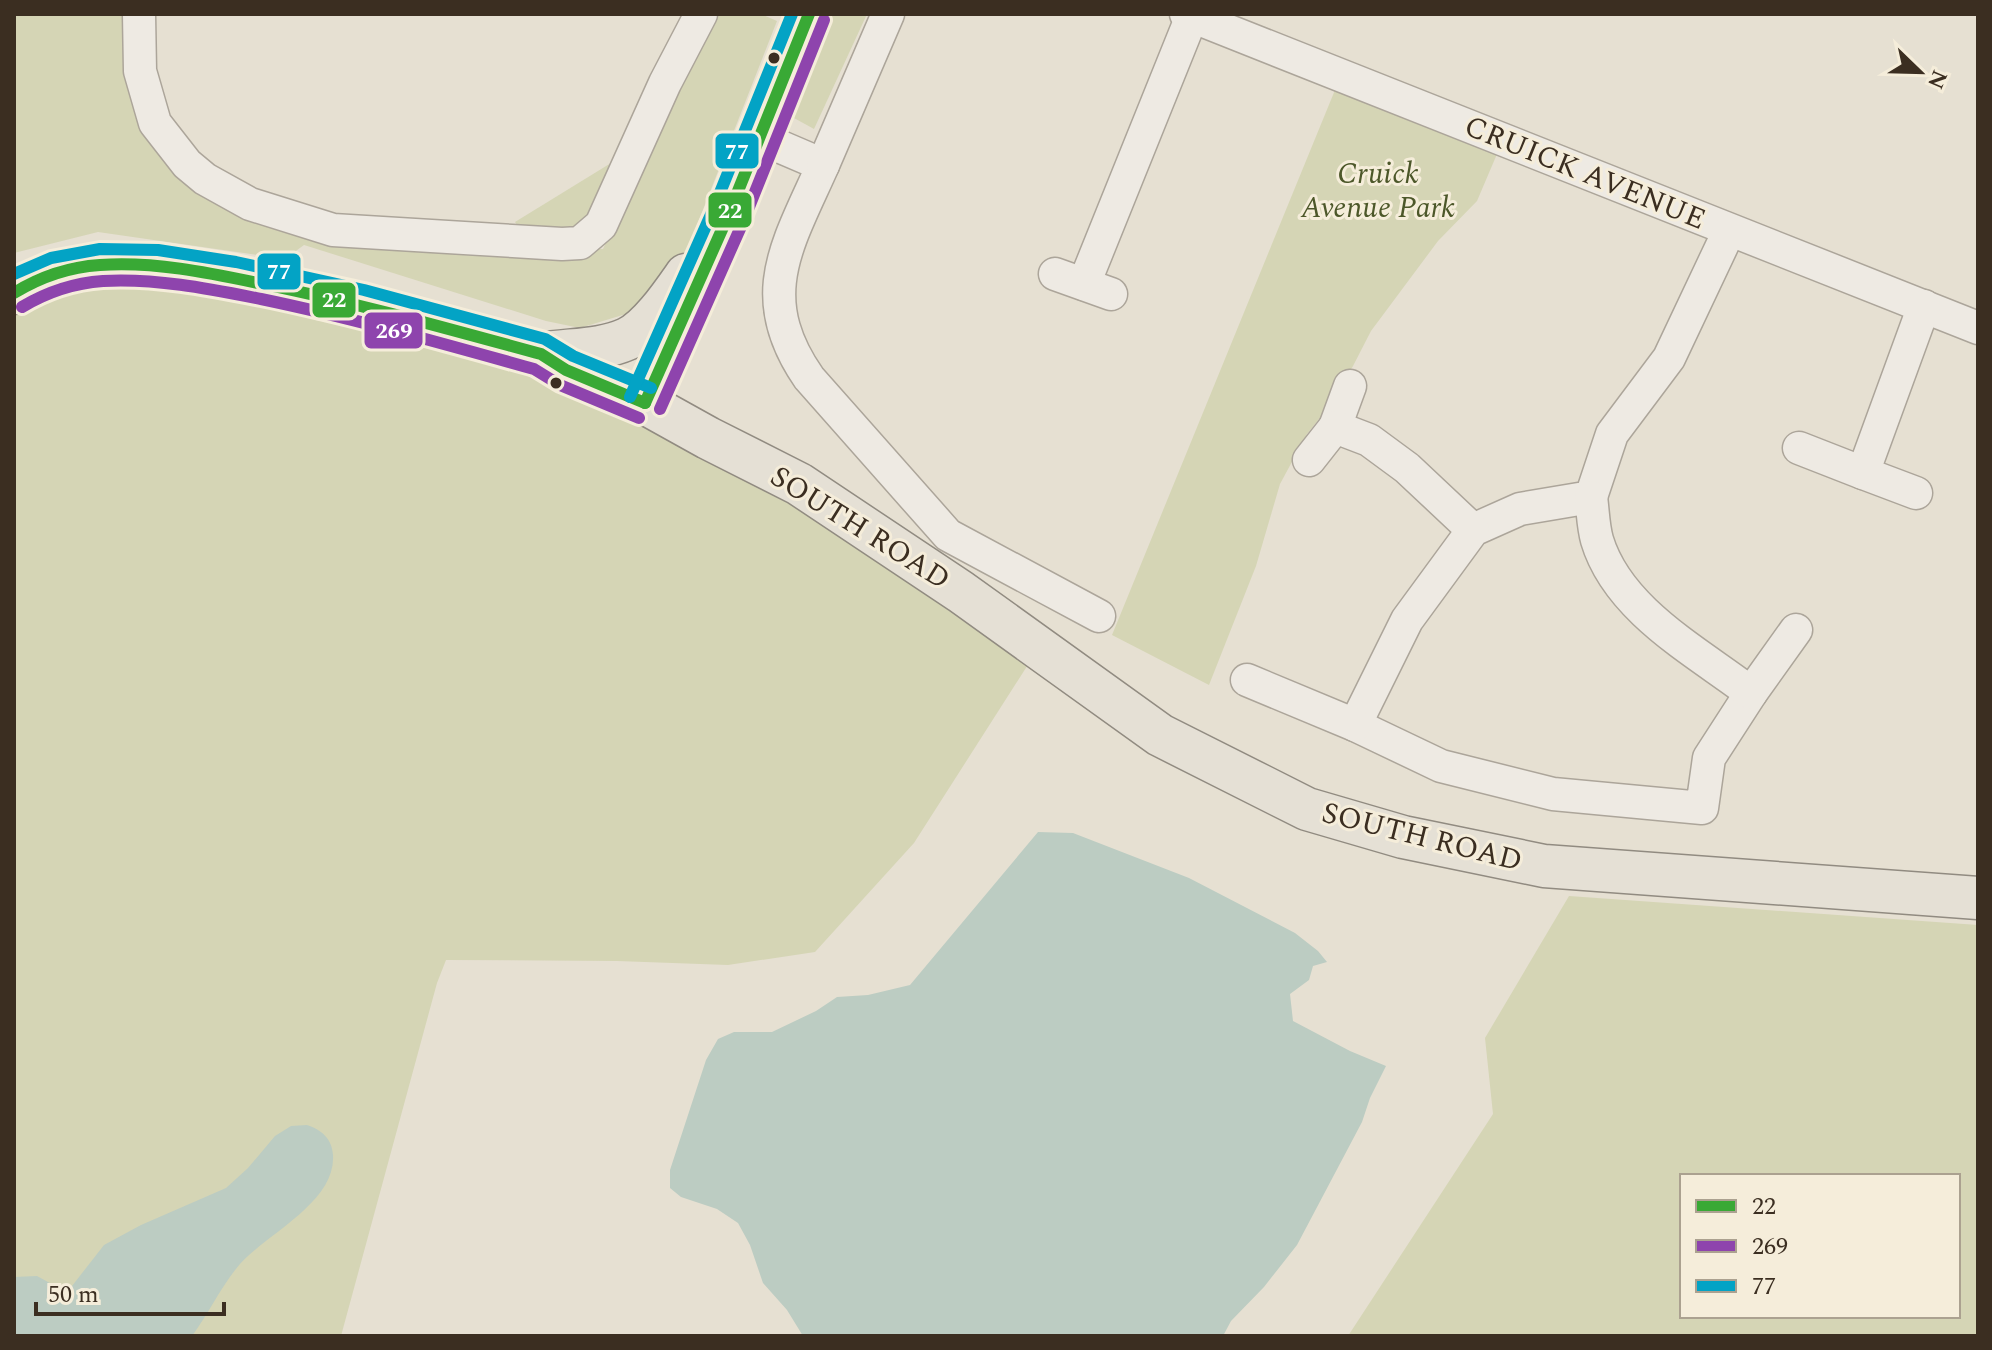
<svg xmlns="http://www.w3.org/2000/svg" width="1992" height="1350" font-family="Spectral,serif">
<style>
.green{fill:#d5d5b5;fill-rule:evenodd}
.water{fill:#bcccc2}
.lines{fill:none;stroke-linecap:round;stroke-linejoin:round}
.minor-casing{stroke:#aca59a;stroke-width:35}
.major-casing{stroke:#918b81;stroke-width:45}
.minor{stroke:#eeeae3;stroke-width:32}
.major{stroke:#e5e0d5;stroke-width:42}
.bus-1-casing{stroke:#f5edda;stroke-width:18}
.bus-2-casing{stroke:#f5edda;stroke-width:18}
.bus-3-casing{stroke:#f5edda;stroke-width:18}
.bus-1{stroke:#39a935;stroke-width:12}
.bus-2{stroke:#8e44ad;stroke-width:12}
.bus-3{stroke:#03a3c5;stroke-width:12}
.bus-dot{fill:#3b2e21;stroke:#f5edda;stroke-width:3}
.labels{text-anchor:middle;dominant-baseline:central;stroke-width:6;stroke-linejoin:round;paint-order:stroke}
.street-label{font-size:30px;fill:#3b2e21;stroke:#f5edda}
.park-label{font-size:30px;font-style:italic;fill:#4c5729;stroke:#f5edda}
.line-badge{stroke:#f5edda;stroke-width:3}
.badge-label{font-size:22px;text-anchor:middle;font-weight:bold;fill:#fff}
</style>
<rect width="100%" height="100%" fill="#e6e0d2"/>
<g class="green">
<polygon points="14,14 136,14 154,141 360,241 603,249 710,14 761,14 777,21 686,253 639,310 580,328 546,321 304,245 285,259 98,232 14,253"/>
<polygon points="832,14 867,14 814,129 794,118"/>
<polygon points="1335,90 1497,154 1477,201 1438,241 1371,331 1353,366 1327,409 1307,434 1280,484 1256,566 1209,685 1112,635"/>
<polygon points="611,163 618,174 601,208 568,233 518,226 515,222"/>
<polygon points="158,284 281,303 535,369 799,504 1031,660 914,843 815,952 728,965 617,961 446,960 437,983 341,1336 14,1336 14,316 31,299 87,288"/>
<path d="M1569 896 1978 925V1336H1348L1493 1114 1485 1038ZM1682 1176H1958V1316H1682Z"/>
</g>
<g class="water">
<polygon points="1038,832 1073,833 1189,878 1295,933 1318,951 1327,962 1313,966 1309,980 1290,994 1293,1021 1350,1051 1386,1066 1370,1098 1362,1122 1297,1245 1264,1287 1231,1321 1223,1336 803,1336 787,1310 763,1283 750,1245 738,1223 717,1209 681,1197 670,1188 670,1170 706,1060 718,1039 734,1032 772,1032 816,1011 837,997 868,995 910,985"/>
<path d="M307 1125C322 1130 332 1139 333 1155 336 1202 268 1233 240 1264 221 1286 209 1313 192 1336H14V1277L37 1276 59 1288 72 1286 104 1245 141 1225 226 1188 248 1168 275 1136 291 1126Z"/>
</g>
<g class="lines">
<defs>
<g id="minor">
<polyline points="139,14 140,71 155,123 187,164 205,179 250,204 333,230 562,244 580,243 601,225 665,83 701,14"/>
<polyline points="1186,14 1978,328"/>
<path d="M760 138 823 165C788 244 752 296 809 378L948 535 1099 616"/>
<polyline points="823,165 888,14"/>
<polyline points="1729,231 1669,358 1612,434 1591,497 1520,509 1473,530 1407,620 1355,725 1441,766 1553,794 1702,808 1709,758 1751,693"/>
<polyline points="1055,274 1111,294"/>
<polyline points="1084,284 1192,16"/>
<polyline points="1335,427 1350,386"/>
<polyline points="1799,448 1863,473"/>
<polyline points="1309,460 1335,427 1369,440 1407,468 1473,530"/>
<polyline points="1916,493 1863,473 1924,306"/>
<path d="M1591 497C1593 511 1593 526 1597 540 1618 610 1696 651 1751 693L1796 630"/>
<polyline points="1247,680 1355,725"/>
</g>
<g id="major">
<path d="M14 293C40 276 69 268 100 265 148 262 204 272 251 281 349 300 445 328 541 354L566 370 645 403 708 438 799 484 961 592 1160 735 1307 809 1403 837 1544 866 1978 898"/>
<path d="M541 354C569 349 600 351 627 339 649 329 672 295 686 275"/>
<polyline points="645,403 728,216 809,14"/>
</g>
</defs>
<use href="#minor" class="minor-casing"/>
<use href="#major" class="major-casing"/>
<use href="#minor" class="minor"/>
<use href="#major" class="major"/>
<defs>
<g id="bus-1">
<path d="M14 293C40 277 69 267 100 265 154 261 210 273 263 284 357 303 449 329 541 354L566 370 645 403"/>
<polyline points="645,403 728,216 809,14"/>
</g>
<g id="bus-2">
<path d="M22 307C47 292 74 283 103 281 156 278 210 289 261 299 353 318 444 344 534 369L560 385 639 418"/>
<polyline points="660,409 743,222 824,20"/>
</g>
<g id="bus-3">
<polyline points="14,274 51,258 100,249 158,250 236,262 364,290 545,339 573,356 651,388"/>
<polyline points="630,397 713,210 792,14"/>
</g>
</defs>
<use href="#bus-1" class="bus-1-casing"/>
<use href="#bus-2" class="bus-2-casing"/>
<use href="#bus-3" class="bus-3-casing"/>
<use href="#bus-1" class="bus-1"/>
<use href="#bus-2" class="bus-2"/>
<use href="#bus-3" class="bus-3"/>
</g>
<g class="bus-dot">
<circle cx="774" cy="58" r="7"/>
<circle cx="556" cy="383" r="7"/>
</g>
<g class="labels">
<g class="street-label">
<text transform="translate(1585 173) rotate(22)">CRUICK AVENUE</text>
<text transform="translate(860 528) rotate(32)">SOUTH ROAD</text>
<text transform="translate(1422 837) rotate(14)">SOUTH ROAD</text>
</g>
<g class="park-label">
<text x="1378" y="174">Cruick<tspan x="1378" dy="34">Avenue Park</tspan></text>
</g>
</g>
<g class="line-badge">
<rect x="714" y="132" width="46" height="38" rx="8" fill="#03a3c5"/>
<rect x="707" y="191" width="46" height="38" rx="8" fill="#39a935"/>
<rect x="256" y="252" width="46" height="39" rx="8" fill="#03a3c5"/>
<rect x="311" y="281" width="46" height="38" rx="8" fill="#39a935"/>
<rect x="363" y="311" width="61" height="39" rx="8" fill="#8e44ad"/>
</g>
<g class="badge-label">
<text x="737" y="159">77</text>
<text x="730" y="218">22</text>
<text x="279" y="279">77</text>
<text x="334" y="307">22</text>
<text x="394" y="338">269</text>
</g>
<rect width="1992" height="1350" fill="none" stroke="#3b2e21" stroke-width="32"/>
<rect x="1680" y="1174" width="280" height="144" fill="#f5edda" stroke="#aba190" stroke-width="2"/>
<rect x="1696" y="1200" width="40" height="12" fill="#39a935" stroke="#aba190" stroke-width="2"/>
<text x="1752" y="1214" font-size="24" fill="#3b2e21">22</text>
<rect x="1696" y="1240" width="40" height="12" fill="#8e44ad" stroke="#aba190" stroke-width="2"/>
<text x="1752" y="1254" font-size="24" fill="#3b2e21">269</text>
<rect x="1696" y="1280" width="40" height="12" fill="#03a3c5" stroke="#aba190" stroke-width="2"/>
<text x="1752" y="1294" font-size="24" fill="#3b2e21">77</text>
<g transform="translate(1920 72) rotate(113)" stroke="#f5edda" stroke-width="6" paint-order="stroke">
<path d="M0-6L14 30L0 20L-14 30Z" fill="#3b2e21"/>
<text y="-12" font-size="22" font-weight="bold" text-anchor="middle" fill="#3b2e21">N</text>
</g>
<path d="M36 1302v12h188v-12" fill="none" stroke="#3b2e21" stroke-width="4"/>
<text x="48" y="1302" font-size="24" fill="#3b2e21" stroke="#f5edda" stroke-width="6" paint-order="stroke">50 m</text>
</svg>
